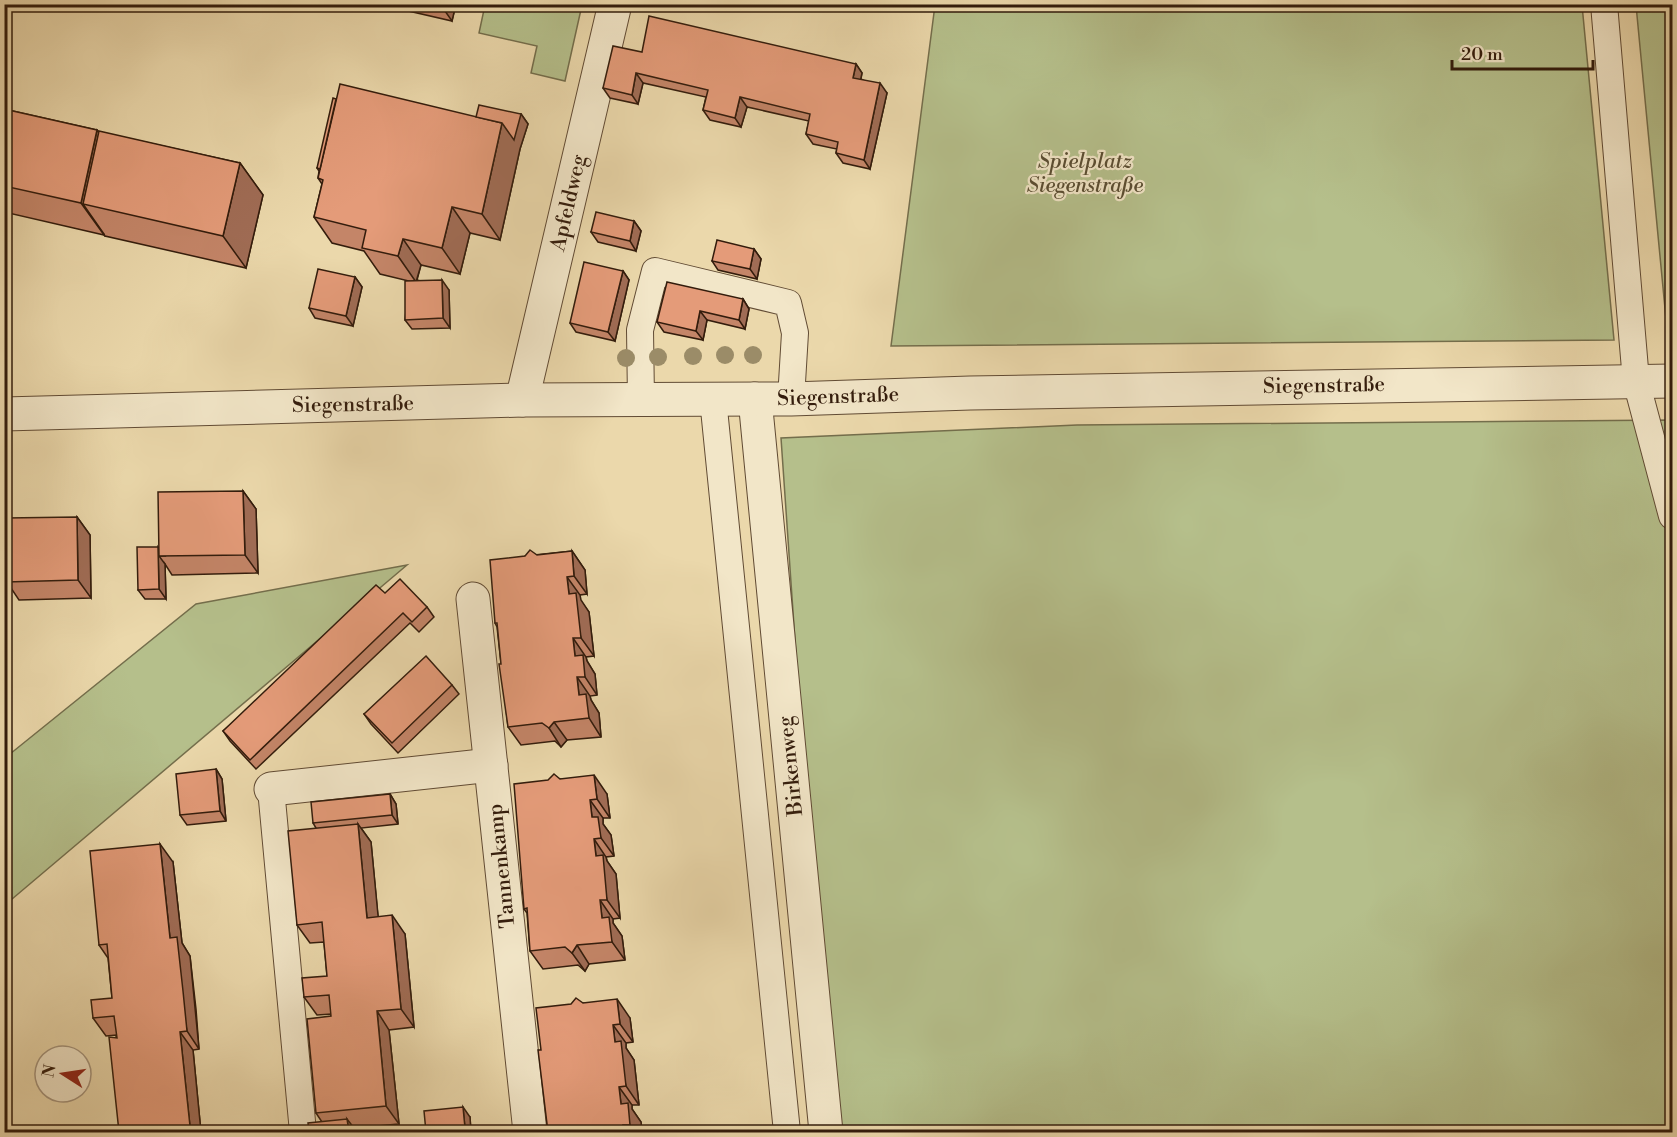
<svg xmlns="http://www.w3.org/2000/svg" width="1677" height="1137" font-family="'Libre Bodoni',serif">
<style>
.green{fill:#b5bf8b;stroke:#746e4c;stroke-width:1.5}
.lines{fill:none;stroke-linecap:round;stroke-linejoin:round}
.service-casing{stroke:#614b34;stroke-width:28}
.minor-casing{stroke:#614b34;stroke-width:35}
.service{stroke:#f2e6c8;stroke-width:26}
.minor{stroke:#f2e6c8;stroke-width:33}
.tree{fill:#9b8c68}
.wall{fill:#c48568;stroke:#331c0c;stroke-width:1.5}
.shaded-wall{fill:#a06c55;stroke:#331c0c;stroke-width:1.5}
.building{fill:#e49b79;stroke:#331c0c;stroke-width:1.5}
.labels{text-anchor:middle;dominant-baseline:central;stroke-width:4.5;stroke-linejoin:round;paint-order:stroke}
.park-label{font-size:21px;font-style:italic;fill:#5a4d32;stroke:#f2e6c8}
.street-label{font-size:21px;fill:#331c0c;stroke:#f2e6c8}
</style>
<rect width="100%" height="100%" fill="#ebd8ab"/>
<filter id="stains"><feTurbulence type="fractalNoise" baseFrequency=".00333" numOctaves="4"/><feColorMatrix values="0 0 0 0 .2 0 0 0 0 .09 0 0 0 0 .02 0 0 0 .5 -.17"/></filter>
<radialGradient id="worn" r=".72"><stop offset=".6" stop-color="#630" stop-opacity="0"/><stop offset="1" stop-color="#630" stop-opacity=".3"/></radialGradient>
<g class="green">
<polygon points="485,5 582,5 565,81 531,73 537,46 479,33"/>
<polygon points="935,5 1582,5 1614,340 891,346"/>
<polygon points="1636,5 1672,5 1672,340 1668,340"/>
<polygon points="1672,420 1672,1132 829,1132 781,438 1077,425"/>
<polygon points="407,565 5,905 5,758 196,604"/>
</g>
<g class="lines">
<defs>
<g id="service">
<polyline points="1604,4 1636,381 1672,516"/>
<polyline points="713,399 787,1132"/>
<polyline points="641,400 640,330 655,271 788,303 795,333 791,399"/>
<polyline points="271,789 303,1132"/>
</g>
<g id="minor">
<polyline points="755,399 826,1132"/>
<polyline points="522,400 615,4"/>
<polyline points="4,414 522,400 791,399 970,393 1672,381"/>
<polyline points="473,599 530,1132"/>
<polyline points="271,789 491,765"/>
</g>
</defs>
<use href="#service" class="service-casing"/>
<use href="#minor" class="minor-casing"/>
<use href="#service" class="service"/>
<use href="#minor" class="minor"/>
</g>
<g class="tree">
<circle cx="725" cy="355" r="9"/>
<circle cx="753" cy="355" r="9"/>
<circle cx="693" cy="356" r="9"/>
<circle cx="658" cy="357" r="9"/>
<circle cx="626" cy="358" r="9"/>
</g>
<g class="wall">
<polygon points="378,4 456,4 452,21"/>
<polygon points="642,52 856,64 862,73 861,79 887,93 870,169 843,163 836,153 837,149 813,144 806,134 809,121 747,107 741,127 710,120 703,110 706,97 643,83 638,104 610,98 603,88"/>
<polygon points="4,109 97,130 99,132 240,163 263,195 246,268 105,236 104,234 104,235 4,212"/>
<polygon points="521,114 528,124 520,149 500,240 470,233 460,274 421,265 417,280 449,290 450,328 412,329 405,320 409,281 380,274 364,251 332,243 314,217 322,184 318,178 319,171 317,168 476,117"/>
<polygon points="634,221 641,231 636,251 598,242 591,232"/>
<polygon points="754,249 761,259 757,279 718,270 712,261"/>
<polygon points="623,271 629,280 615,341 576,332 570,323"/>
<polygon points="355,277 362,287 353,326 315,318 309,308"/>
<polygon points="743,299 749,309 745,329 707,320 703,340 664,332 657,322"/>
<polygon points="243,491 256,509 258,573 172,575 165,564 166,599 145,599 138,590 159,549"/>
<polygon points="77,517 90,535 91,598 19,600 11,588 11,631 4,631 4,576 6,578"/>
<polygon points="572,551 585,570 587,594 580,595 580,600 589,612 594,656 586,657 587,661 595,674 597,695 590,696 591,700 599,713 601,737 567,740 561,747 555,741 521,745 508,727 497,627 495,623 525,556"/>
<polygon points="385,593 427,607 434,617 419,632 410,623 256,769 230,741 223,731"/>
<polygon points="452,685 459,694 398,753 371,724 364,714"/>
<polygon points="216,769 222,779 226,821 187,825 180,815"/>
<polygon points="560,779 607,794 610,818 603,818 603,824 611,835 614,856 606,857 607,861 616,874 620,918 613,919 613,923 622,936 625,960 589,964 585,971 578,965 543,969 530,951 527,913 524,909"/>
<polygon points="390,794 396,804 398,824 361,828 371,842 378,917 405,934 414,1027 389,1030 399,1124 354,1128 322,1122 316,1113 331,1014 317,1015 304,997 327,976 324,942 310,943 297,925 316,828 313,823"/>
<polygon points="173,862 182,943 190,956 196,1009 199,1049 193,1050 201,1132 119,1132 116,1035 106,1036 93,1018 112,998 108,958 99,945"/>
<polygon points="583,1003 630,1018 633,1042 626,1043 626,1048 634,1060 639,1105 632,1105 632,1109 641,1122 642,1132 548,1132 541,1050"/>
<polygon points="470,1117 471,1132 426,1132"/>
</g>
<g class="shaded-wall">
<polygon points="4,4 8,4 4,21"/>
<polygon points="440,4 456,4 452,21"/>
<polygon points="856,64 862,73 859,87 853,78"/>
<polygon points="636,73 643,83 638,104 632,95"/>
<polygon points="880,83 887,93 870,169 864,160"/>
<polygon points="740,97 747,107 741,127 735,118"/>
<polygon points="521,114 528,124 520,149 500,240 482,214 502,123"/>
<polygon points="97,130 120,162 83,204 104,234 104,235 81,203"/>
<polygon points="240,163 263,195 246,268 223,236"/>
<polygon points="452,207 470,233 460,274 442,248"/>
<polygon points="634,221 641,231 636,251 630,241"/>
<polygon points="403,239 421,265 416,282 398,256"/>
<polygon points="754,249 761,259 757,279 750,269"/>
<polygon points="623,271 629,280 615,341 608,332"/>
<polygon points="355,277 362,287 353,326 346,316"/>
<polygon points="442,280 449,290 450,328 443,318"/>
<polygon points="743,299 749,309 745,329 739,320"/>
<polygon points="700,311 707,320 703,340 696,331"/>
<polygon points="243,491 256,509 258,573 245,555"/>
<polygon points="77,517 90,535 91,598 78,580"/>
<polygon points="158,547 165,556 159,556 165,564 166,599 159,589"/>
<polygon points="572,551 585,570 587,594 574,576"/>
<polygon points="4,576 8,581 6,582 11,588 11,631 5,621"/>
<polygon points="567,577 580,595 581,600 589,612 594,656 581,638 569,594"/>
<polygon points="573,638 586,657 587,661 595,674 597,695 585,677 575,656"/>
<polygon points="577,677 590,696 591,700 599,713 601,737 589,718 579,695"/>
<polygon points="554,722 567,740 561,747 549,728"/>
<polygon points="216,769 222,779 226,821 220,811"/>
<polygon points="594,775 607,794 610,818 597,799"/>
<polygon points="390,794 396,804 398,824 392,815"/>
<polygon points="590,800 603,818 603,824 611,835 614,856 601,838 592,817"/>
<polygon points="358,824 371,842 380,936 367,918"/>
<polygon points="594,839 606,857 607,861 616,874 620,918 607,900 596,856"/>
<polygon points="160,844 173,862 182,943 190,956 199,1049 187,1031 170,938"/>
<polygon points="600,900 613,919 613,923 622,936 625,960 612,942 602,918"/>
<polygon points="392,915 405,934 414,1027 401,1009"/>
<polygon points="577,945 589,964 585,971 572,953"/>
<polygon points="617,999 630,1018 633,1042 620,1024"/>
<polygon points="377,1011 389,1030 399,1124 386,1106"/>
<polygon points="613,1025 626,1043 626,1048 634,1060 639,1105 626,1086 615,1042"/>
<polygon points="180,1032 193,1050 201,1132 195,1132 190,1126"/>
<polygon points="619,1087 632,1105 632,1109 641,1122 642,1132 636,1132 630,1125 621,1104"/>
<polygon points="463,1107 470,1117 471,1132 469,1132 465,1128"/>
<polygon points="347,1119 354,1128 354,1132 349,1132"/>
</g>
<g class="building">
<polygon points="649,16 856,64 853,78 880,83 864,160 836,153 838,142 806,134 810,114 740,97 735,118 703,110 708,90 636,73 632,95 603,88 613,46 642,52"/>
<polygon points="340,84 502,123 482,214 452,207 442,248 403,239 398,256 362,248 366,230 314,217 323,180 318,178"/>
<polygon points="333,98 336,99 320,169 317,168"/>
<polygon points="479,105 521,114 514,140 502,123 476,117"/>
<polygon points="4,109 97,130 81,203 4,186"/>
<polygon points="99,131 240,163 223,236 83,204"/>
<polygon points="596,212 634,221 630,241 591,232"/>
<polygon points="717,240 754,249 750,269 712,261"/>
<polygon points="584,262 623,271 608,332 570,323"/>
<polygon points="318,269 355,277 346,316 309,308"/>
<polygon points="442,280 443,318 405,320 405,281"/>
<polygon points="667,282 743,299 739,320 700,311 696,331 657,322"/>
<polygon points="243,491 245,555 159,556 158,492"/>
<polygon points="77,517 78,580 6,582 6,518"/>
<polygon points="137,547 158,547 159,589 138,590"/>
<polygon points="530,550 537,555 572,551 574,576 567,577 569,594 576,593 581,638 573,638 575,656 583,655 585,677 577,677 579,695 586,694 589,718 554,722 549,728 542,723 508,727 499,664 501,664 497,623 495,623 490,560 525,556"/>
<polygon points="400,579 427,607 412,622 403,613 250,760 223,731 376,585 385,593"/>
<polygon points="426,656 452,685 392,743 364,714"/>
<polygon points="216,769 220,811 180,815 176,774"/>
<polygon points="554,774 560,779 594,775 597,799 590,800 592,817 598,817 601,838 594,839 596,856 603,855 607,900 600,900 602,918 609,917 612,942 577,945 572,953 565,947 530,951 527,908 524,909 514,784 548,780"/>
<polygon points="390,794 392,815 313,823 311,802"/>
<polygon points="358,824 367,918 392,915 401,1009 377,1011 386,1106 316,1113 307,1019 331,1016 329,995 304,997 302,978 327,976 322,922 297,925 288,831"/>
<polygon points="160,844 170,938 177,937 183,991 187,1031 180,1032 190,1126 119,1132 109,1037 117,1038 114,1016 93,1018 91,1000 112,998 107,944 99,945 90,851"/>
<polygon points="576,998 583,1003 617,999 620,1024 613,1025 615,1042 621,1041 626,1086 619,1087 621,1104 628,1103 630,1125 623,1125 624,1132 548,1132 538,1050 541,1050 536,1008 571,1004"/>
<polygon points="463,1107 465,1128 426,1132 424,1111"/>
<polygon points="347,1119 349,1132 309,1132 308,1123"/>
<polygon points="240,1130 241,1132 215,1132"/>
</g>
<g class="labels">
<g class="park-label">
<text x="1085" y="162">Spielplatz<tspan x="1085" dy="24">Siegenstraße</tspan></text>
</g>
<g class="street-label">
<text transform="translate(569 203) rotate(-77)">Apfeldweg</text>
<text transform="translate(1324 386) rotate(-1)">Siegenstraße</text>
<text transform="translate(838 397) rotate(-2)">Siegenstraße</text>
<text transform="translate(353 405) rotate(-1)">Siegenstraße</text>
<text transform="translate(791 766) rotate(-96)">Birkenweg</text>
<text transform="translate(502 866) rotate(-96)">Tannenkamp</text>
</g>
</g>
<rect width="1677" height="1137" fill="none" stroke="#ebd8ab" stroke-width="24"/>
<rect x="6" y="6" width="1665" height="1125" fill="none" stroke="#331c0c" stroke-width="3"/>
<rect x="12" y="12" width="1653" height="1113" fill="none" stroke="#331c0c" stroke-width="1.5"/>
<g transform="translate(63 1074) rotate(282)"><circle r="28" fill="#f2e6c8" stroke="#a6957d" stroke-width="1.5"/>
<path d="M0-4.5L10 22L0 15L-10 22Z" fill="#8f2418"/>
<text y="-9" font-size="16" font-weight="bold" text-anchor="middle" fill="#331c0c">N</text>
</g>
<path d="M1452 60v9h141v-9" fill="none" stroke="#331c0c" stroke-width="3"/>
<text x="1461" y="60" font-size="18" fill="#331c0c" stroke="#f2e6c8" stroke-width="4.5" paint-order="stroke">20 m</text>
<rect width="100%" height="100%" filter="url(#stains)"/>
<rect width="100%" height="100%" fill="url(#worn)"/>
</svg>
